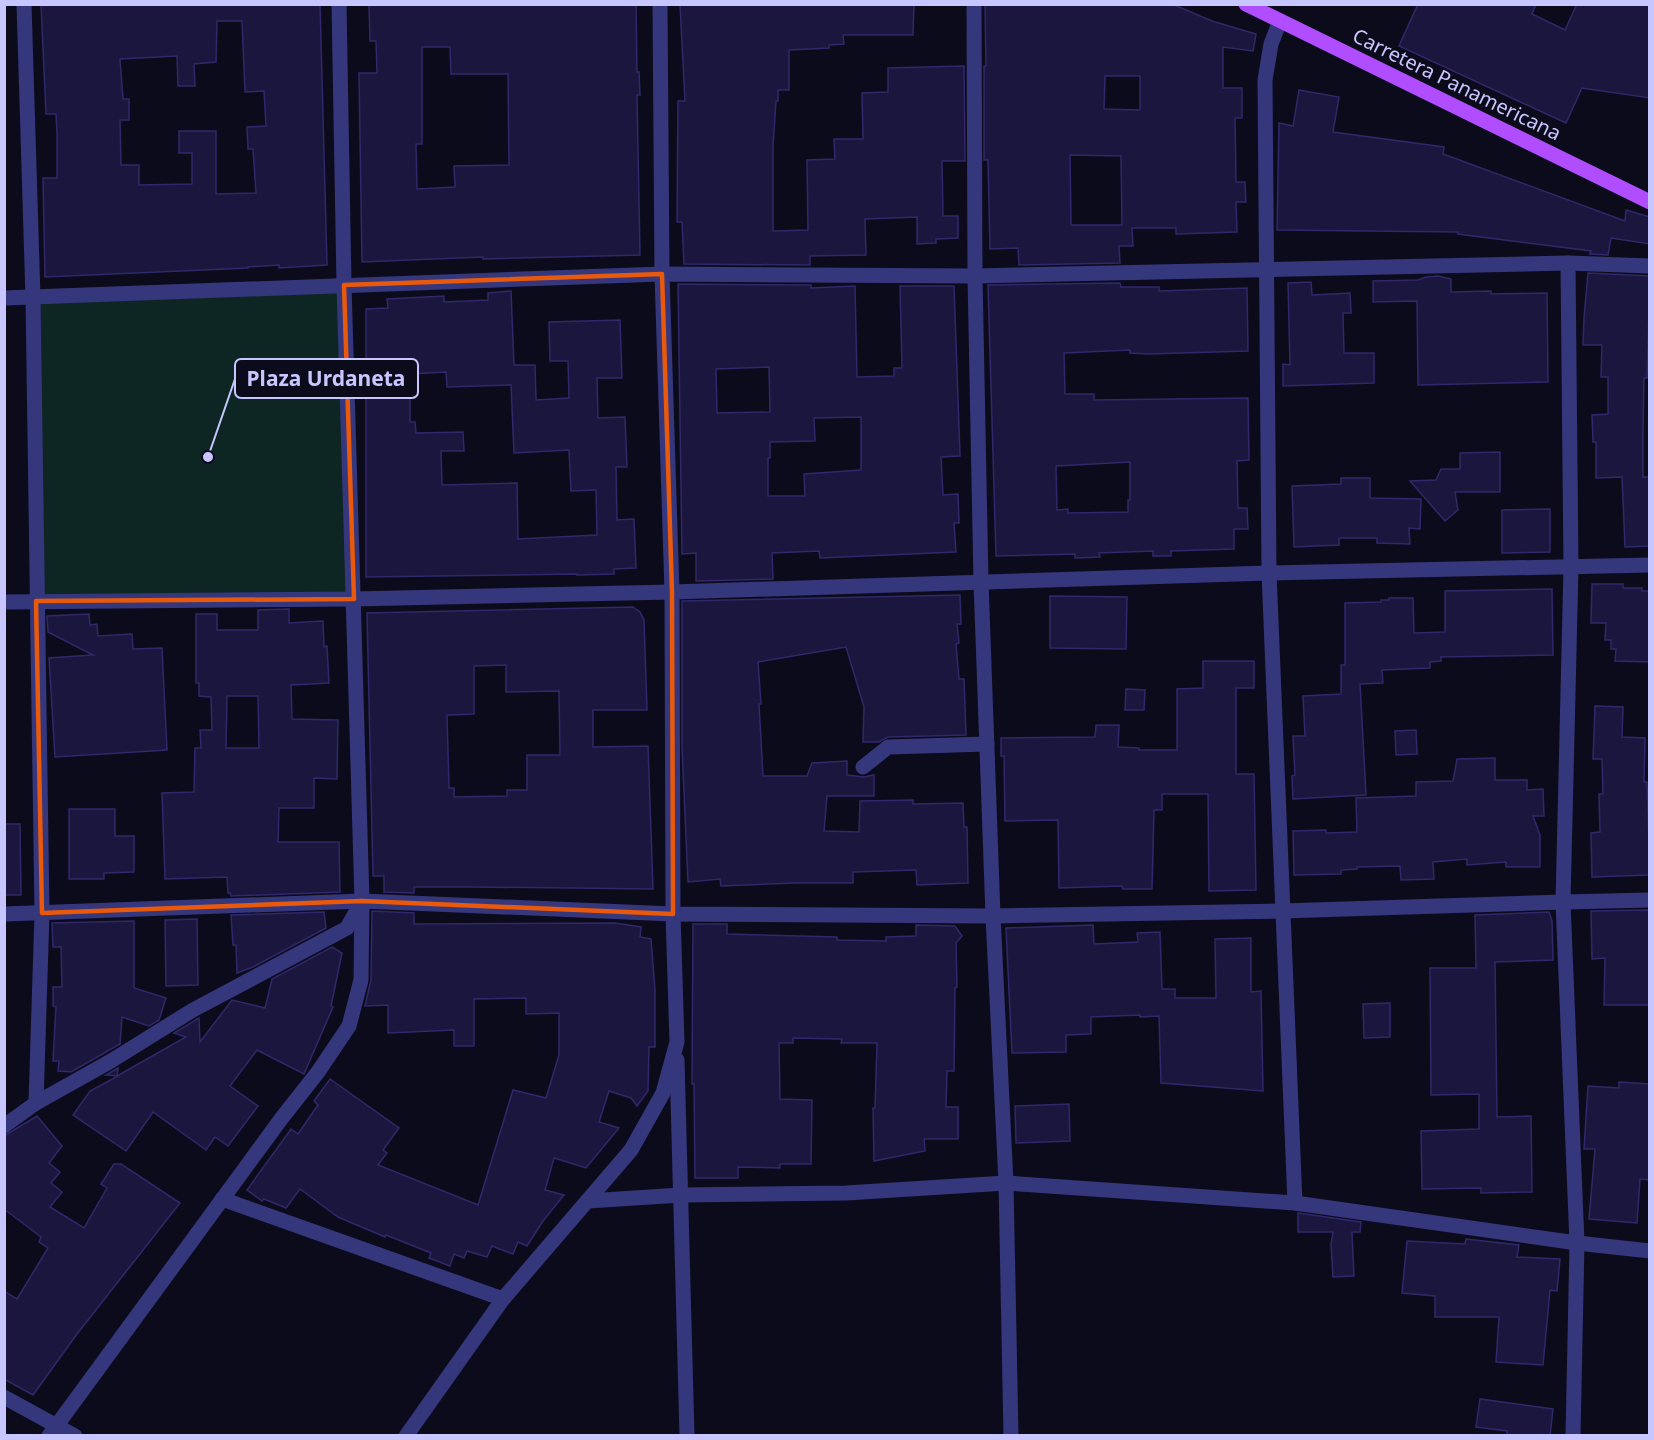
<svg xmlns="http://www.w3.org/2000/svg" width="1654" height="1440" font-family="'Noto Sans',sans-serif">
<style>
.green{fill:#0e2623}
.building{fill:#1b163d;stroke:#30286a;stroke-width:1.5;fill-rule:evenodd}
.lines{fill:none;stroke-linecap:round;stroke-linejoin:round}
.street{stroke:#35377c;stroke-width:15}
.primary{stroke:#af4dff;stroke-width:15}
.marked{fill:none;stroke:#e8590c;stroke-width:4.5;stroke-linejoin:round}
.labels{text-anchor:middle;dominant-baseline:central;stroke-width:4.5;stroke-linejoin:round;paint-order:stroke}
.street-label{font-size:20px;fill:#c8c6ff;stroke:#0c0b1c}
.leader{fill:none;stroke:#c8c6ff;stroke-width:2}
.callout-dot{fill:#c8c6ff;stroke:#0c0b1c;stroke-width:2}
.callout{fill:#0c0b1c;stroke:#c8c6ff;stroke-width:2}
.callout-label{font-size:21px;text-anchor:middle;font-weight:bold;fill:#c8c6ff}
</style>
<rect width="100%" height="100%" fill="#0c0b1c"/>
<polygon class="green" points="344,285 354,599 36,601 33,298"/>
<g class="building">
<path d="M41 4H320L327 265 279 268V265L248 267V268L45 277 43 178H57V133L56 114H46ZM217 21H242L245 92 264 91 266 126 247 127 248 149H253L256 193 216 194V131H179V153H192V184L139 185V165H121L120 120H129V99H123L120 59 177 56 178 86H195L194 64 216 62Z"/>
<path d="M369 4H636L637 72H639L640 95H637L640 255 483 259V257L362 262 359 73H377L376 41H370ZM422 47H450L451 74H508L509 165 454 166 455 187 417 189 416 144H422Z"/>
<polygon points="680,4 914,4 913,35 843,35 844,44 829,45 829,48 789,50 789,90 778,90 778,101 776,101 773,146 773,231 808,230 807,160 835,159 834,139 863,139 862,93 888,92 888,68 964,66 965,161 942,161 943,216 958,216 958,238 936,239 936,243 917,244 917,217 865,219 866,255 810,256 810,265 684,264 682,222 677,222 678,101 685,101"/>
<path d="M985 4H1172L1212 21 1256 34 1253 51 1223 47V88H1242V118H1235L1236 182H1245L1246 202H1236L1237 232 1176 234V228H1132L1133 246H1119L1120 263 1019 265 1018 248 990 249 988 160H984V66H986ZM1105 76H1140V110L1104 109ZM1070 155 1121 156 1122 225H1071Z"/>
<polygon points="1418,4 1536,4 1532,14 1565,30 1577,4 1650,4 1650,98 1582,88 1566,123 1399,46"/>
<polygon points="1299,90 1339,97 1333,132 1444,147 1443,154 1625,221 1626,210 1650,217 1650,244 1611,238 1608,255 1590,254 1591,251 1458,234 1458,232 1277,230 1279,123 1293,126"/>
<polygon points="1588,273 1650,276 1647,378 1644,378 1643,429 1643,477 1649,477 1650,546 1625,547 1622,477 1596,478 1596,442 1593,442 1592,415 1608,414 1608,377 1601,377 1602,345 1583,345 1584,318"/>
<polygon points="1438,276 1451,279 1451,292 1491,291 1491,294 1547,293 1548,382 1418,385 1417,301 1373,302 1373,281 1418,280 1426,277"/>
<polygon points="1311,282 1312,295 1350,293 1351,313 1343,313 1344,353 1374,353 1374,383 1283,386 1283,364 1290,365 1288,283"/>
<path d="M1120 283 1121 287H1159V291L1247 288 1248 351 1148 354 1130 353V350L1064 353 1065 394H1094V400L1248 398 1249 460 1237 461 1238 508H1247L1248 529H1234V549L1171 551V556H1153V551L1099 553 1100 557 1075 558V554L996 556 988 285ZM1130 462V500H1128V512L1068 513V509L1057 510 1056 466Z"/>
<path d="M678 284 811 285V288L855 286 857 377 894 376V368H902L900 286H954L960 456 941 457 943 495 958 494 959 523H954L956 552 820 558 819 551 772 553 773 579 696 581V553L682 554ZM769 367 770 412 717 413 716 369ZM861 417V470L804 474 805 496H768V458H770V442L815 441 814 418Z"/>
<path d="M511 291 514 365H535L536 400 569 398 568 361H550L549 322 620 320 622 378H597L598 418 625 417 627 467H616L617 520 634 519 636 568 614 569V574L577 575V574L366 577V309L388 308 387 299 444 296V302L488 300V293ZM446 372 447 387 511 385 514 453 569 450 571 491 596 490 597 535 518 539 517 483 442 485 441 451H464L463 432 416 433 415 422H410V374Z"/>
<polygon points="1500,452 1500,492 1455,492 1458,510 1445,521 1410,481 1436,480 1441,469 1460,469 1460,453"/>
<polygon points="1341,478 1370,478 1370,498 1421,499 1420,529 1409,528 1410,544 1377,543 1377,538 1339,538 1339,545 1294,547 1292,486 1341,484"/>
<polygon points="1550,509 1550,552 1502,553 1502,510"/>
<polygon points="1592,584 1623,584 1623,588 1642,588 1642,591 1650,591 1650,662 1615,661 1616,649 1611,649 1611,640 1605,640 1606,623 1591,623"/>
<polygon points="1552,589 1553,655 1441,657 1441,661 1430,662 1430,668 1382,670 1383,683 1360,684 1366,795 1293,799 1292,776 1295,775 1293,736 1305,736 1303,696 1341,694 1341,665 1345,665 1345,603 1381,602 1381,600 1389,600 1389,598 1413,598 1414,633 1445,632 1445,591"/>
<polygon points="960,595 961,624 957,624 959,643 956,644 959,679 964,679 966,735 888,737 879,742 863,742 864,707 846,647 758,662 761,704 759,704 763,776 807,776 812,763 847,761 847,775 864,777 874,775 874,796 827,796 824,831 859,832 860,801 913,800 913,804 963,803 964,827 967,827 968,883 917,885 916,870 853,872 853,883 795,883 721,886 720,879 688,882 682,747 682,601"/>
<polygon points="1050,596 1127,597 1126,649 1050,648"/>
<path d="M633 607 640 612 644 620 647 710H593V747L648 746 653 889 475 887H414V893L384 892V876H373L367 613ZM506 665V692L559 691 560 755H527V790H507V796L454 797V788H449L447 715 474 714V666Z"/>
<path d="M289 609V623L323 621 324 647 327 646 329 683 291 685 292 719 338 720 337 779 314 778V808H279L278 842H339L340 892 231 896 230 893H228L227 877 165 879 162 793 194 792 195 748H201L200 730H212L211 697 199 696V683H196V614H217V630H258V610ZM227 696H258L259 748H226Z"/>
<polygon points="89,614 90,625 97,624 98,636 132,634 133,649 162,648 167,750 55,757 49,658 93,655 48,632 47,616"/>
<polygon points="1203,661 1254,661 1254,688 1236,688 1236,774 1254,774 1256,890 1209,891 1208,794 1162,794 1162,810 1154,810 1152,889 1123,889 1122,886 1059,888 1058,820 1005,821 1004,756 1001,756 1001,738 1095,737 1096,725 1119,725 1118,747 1139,748 1139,750 1177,750 1177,689 1203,688"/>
<polygon points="1126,689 1145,690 1144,710 1125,710"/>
<polygon points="1595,706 1623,707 1622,737 1645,738 1644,782 1647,782 1650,875 1592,877 1591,833 1600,832 1599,794 1603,794 1602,759 1593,759"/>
<polygon points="1416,730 1417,754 1396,755 1395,731"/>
<polygon points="1495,758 1495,780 1527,780 1527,790 1543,789 1544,816 1533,816 1540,835 1540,867 1506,867 1506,862 1467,865 1467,859 1433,862 1434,879 1401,880 1400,866 1357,867 1357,869 1341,870 1341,874 1294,875 1293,831 1326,830 1326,833 1357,832 1356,798 1416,796 1416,782 1453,781 1457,759"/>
<polygon points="69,809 115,809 115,836 134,836 134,872 104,873 104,879 69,879"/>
<polygon points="4,824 20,824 21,895 4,895"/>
<polygon points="1650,910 1650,1005 1604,1005 1605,958 1592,959 1591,911"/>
<polygon points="372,911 414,913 414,924 615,923 641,927 640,937 651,939 655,990 655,1047 649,1047 648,1091 637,1106 631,1098 609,1091 599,1122 619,1128 586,1168 554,1158 545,1190 564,1195 543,1221 527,1246 518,1242 513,1254 492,1246 487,1257 467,1251 464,1258 454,1254 450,1266 429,1258 431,1253 386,1235 385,1237 338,1217 300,1189 286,1208 264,1199 262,1201 247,1190 291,1129 298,1134 318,1105 314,1101 330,1079 399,1128 383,1150 387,1153 378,1165 478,1205 513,1090 546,1098 559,1055 559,1013 526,1014 526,998 474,999 474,1046 454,1046 454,1030 388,1033 388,1005 365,1006 371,980"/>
<polygon points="324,912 326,928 253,967 237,973 236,945 233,945 231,915"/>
<polygon points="1549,912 1552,921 1553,960 1495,962 1497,1117 1531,1116 1532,1192 1481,1193 1481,1188 1422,1189 1421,1131 1479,1129 1479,1094 1431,1095 1430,968 1476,968 1475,915"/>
<polygon points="197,919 198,985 166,986 165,920"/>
<polygon points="134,921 134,988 166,998 159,1020 149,1026 122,1017 120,1044 71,1072 58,1071 59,1061 53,1061 56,1007 53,1006 53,987 62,987 61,947 53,947 52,923"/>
<polygon points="693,924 727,924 727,934 837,937 837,940 886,941 886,937 916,936 916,925 955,926 962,936 956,943 957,987 955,988 954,1071 947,1071 946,1107 958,1107 958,1139 924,1139 925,1151 874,1161 873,1108 875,1108 877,1043 841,1043 842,1039 793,1038 793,1043 779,1043 780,1099 812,1100 811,1164 780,1164 780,1168 738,1167 738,1178 695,1178 694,1084 692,1084"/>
<polygon points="1093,925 1094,944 1138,942 1137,933 1160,932 1162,989 1175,989 1175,998 1216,998 1215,939 1251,938 1251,992 1261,991 1263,1091 1161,1083 1159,1016 1140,1017 1140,1015 1091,1017 1091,1034 1066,1035 1066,1052 1012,1053 1006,928"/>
<polygon points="332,947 342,953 331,1006 333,1007 304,1074 257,1050 230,1086 258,1106 228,1146 215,1137 206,1150 153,1112 126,1151 73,1115 90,1091 118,1076 106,1075 118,1068 117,1076 186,1037 174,1033 199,1018 200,1042 232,1000 265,1008 272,979"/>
<polygon points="1390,1003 1390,1037 1364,1038 1363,1004"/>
<polygon points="1619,1082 1650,1084 1650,1180 1640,1179 1637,1223 1589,1219 1595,1149 1584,1149 1588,1086 1619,1088"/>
<polygon points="1069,1104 1070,1141 1016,1143 1015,1106"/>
<polygon points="37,1116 62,1146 49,1163 60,1172 51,1183 62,1192 50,1207 84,1228 107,1188 101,1184 114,1164 121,1164 180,1203 77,1334 33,1395 4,1379 4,1291 17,1299 48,1248 39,1242 41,1237 4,1209 4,1136"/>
<polygon points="1298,1213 1361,1222 1360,1232 1352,1232 1352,1234 1354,1276 1333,1277 1331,1244 1333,1232 1298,1232"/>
<polygon points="1466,1239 1519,1245 1517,1257 1560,1259 1557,1291 1550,1290 1543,1365 1496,1362 1499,1317 1435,1317 1435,1296 1402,1293 1407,1241 1465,1244"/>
<polygon points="1480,1399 1553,1409 1550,1436 1507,1436 1507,1431 1476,1427"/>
</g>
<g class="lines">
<g class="street">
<polyline points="24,4 33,298 42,913 36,1103"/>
<polyline points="974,4 975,276 981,582 993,916 1006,1183 1011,1436"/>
<polyline points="1280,21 1271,44 1265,80 1269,573 1650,565"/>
<polyline points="1568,263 1571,567 1563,902 1650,900"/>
<polyline points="4,298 662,274 975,276 1568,263 1650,266"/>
<polyline points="4,602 354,599 672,592 1269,573 1295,1203"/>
<polyline points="863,767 888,747 987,744"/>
<polyline points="4,914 362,901 673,914 993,916 1282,911 1563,902 1577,1243 1573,1436"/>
<polyline points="677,1060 687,1436"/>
<polyline points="4,1126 36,1103 111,1061 193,1010 347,928 361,903"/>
<polyline points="222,1199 503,1299"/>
<polyline points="588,1201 681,1195 846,1193 1006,1183 1295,1203 1577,1243 1650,1251"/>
<polyline points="4,1397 75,1436"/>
<polyline points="49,1436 281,1119 318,1072 349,1026 361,980 362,901 344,285 339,4"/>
<polyline points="406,1436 503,1299 631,1150 663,1093 677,1042 673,914 672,592 662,274 660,4"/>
</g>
<polyline class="primary" points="1246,4 1650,202"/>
</g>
<path class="marked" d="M662 274 672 592 673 914 362 901 42 913 36 601 354 599 344 285Z"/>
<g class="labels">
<g class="street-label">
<text transform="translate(1457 84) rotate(26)">Carretera Panamericana</text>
</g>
</g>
<path class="leader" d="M208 457L235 379"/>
<circle class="callout-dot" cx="208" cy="457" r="6"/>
<rect class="callout" x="235" y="359" width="183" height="39" rx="6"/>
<g class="callout-label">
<text x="326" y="386">Plaza Urdaneta</text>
</g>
<rect width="1654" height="1440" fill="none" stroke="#c8c6ff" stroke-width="12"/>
</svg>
